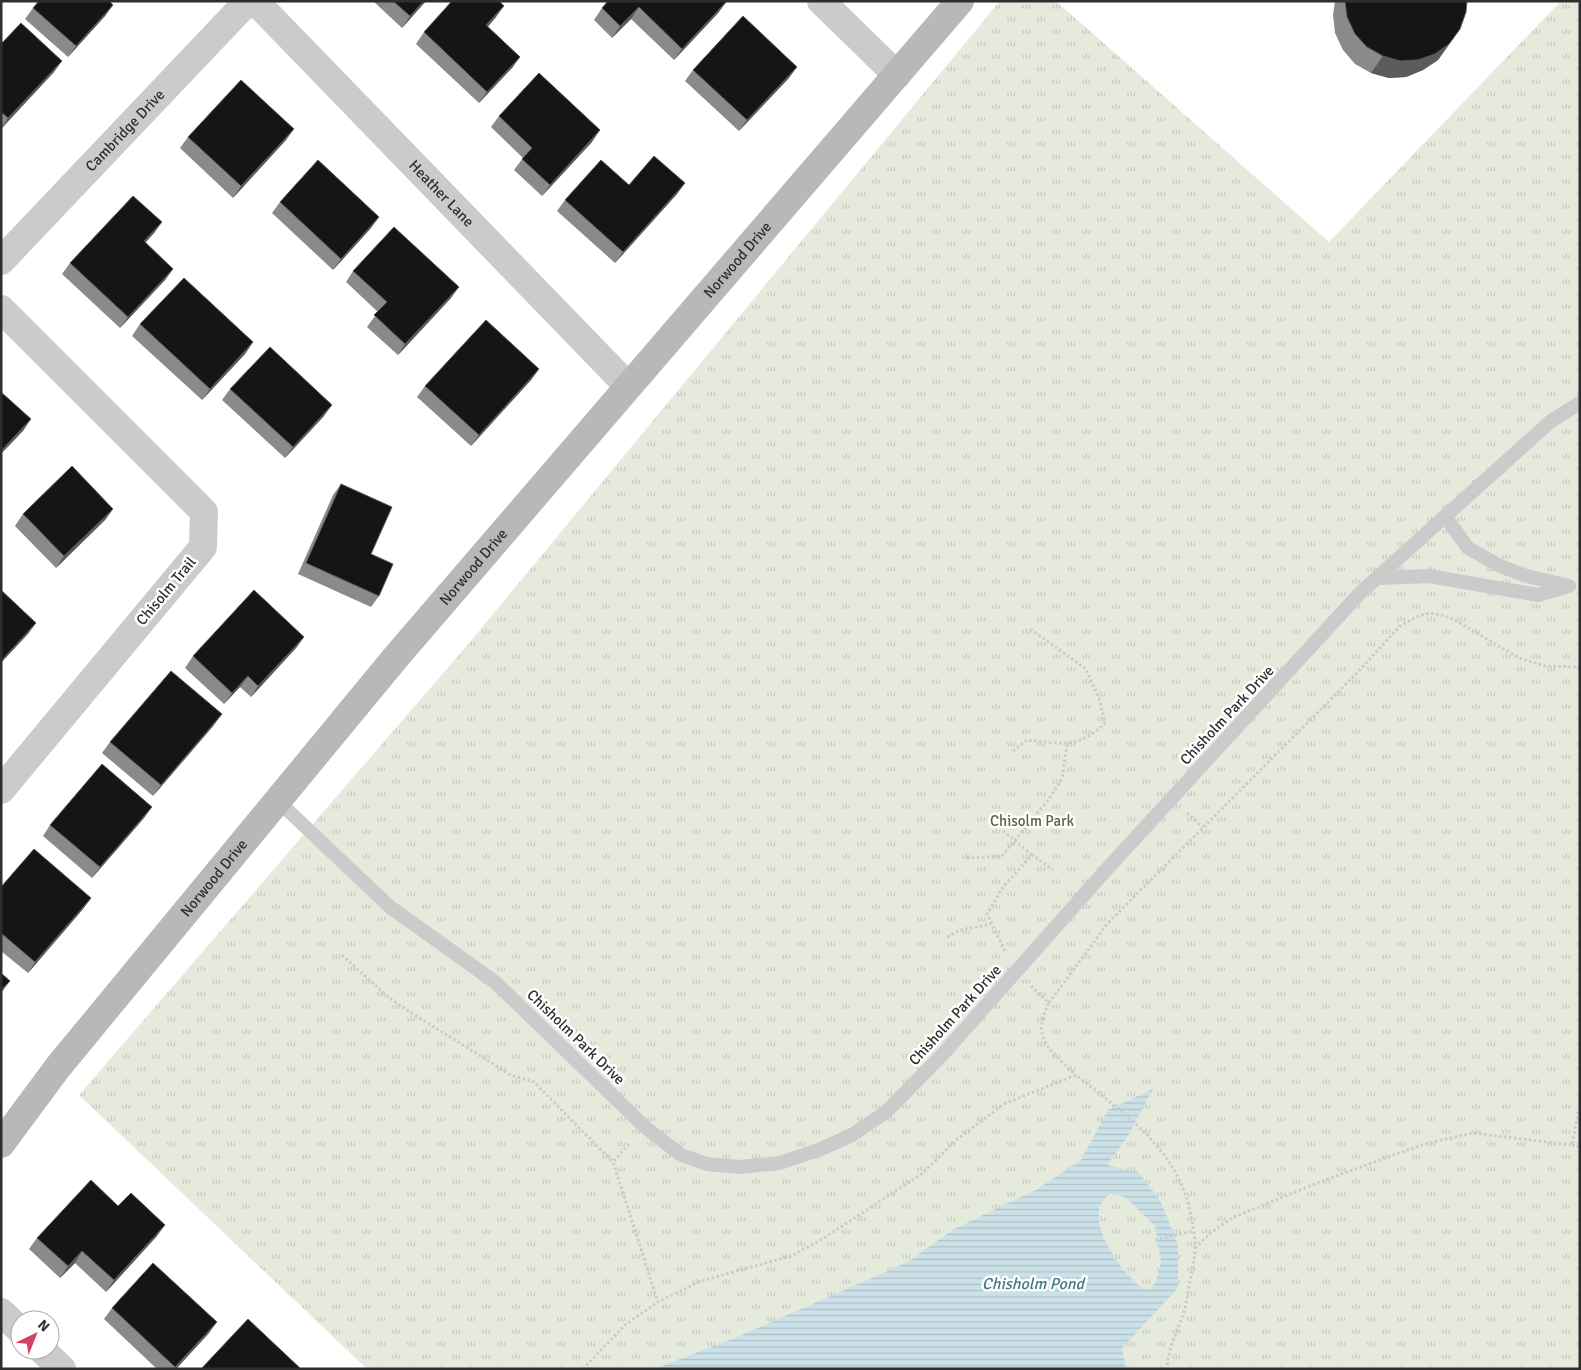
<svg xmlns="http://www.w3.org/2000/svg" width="1581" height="1370" font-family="Signika,sans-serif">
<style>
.park{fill:url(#park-tufts)}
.water{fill:url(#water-rules);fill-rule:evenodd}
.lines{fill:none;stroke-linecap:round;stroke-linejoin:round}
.path{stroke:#cbcbcb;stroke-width:3;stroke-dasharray:2.5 2.5;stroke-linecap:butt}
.lane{stroke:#cbcbcb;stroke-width:14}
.street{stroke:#cbcbcb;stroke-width:28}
.secondary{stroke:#b8b8b8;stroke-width:28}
.wall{fill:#8a8a8a}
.shaded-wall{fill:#5b5b5b}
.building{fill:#151515;stroke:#5b5b5b}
.labels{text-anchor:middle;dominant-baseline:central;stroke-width:5;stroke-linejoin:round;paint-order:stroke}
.street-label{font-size:15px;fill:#2e2e2e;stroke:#fff}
.park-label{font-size:15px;fill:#576540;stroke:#fff}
.water-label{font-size:16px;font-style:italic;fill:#457787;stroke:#fff}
</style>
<defs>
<pattern id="park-tufts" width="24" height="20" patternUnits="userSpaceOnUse" patternTransform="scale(1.25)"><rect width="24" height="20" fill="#e6eadd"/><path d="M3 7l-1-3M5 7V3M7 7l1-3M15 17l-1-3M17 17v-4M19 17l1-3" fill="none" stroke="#c6c9be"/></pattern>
<pattern id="water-rules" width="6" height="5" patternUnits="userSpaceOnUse" patternTransform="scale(1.25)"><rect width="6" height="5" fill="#cbe1e8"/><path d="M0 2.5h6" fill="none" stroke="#afc1c7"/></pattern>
</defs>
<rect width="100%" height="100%" fill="#fff"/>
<polygon class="park" points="1000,1 1056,1 1329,242 1561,1 1580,1 1580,1369 367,1369 79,1095 470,642"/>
<path class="water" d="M1153 1089 1128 1136 1107 1165 1138 1172 1160 1200 1178 1244V1288L1122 1348 1126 1369H654L735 1338 906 1263 954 1229 1036 1190 1081 1160 1108 1110ZM1110 1194 1125 1197 1155 1226 1161 1262 1156 1281 1151 1289H1144C1122 1275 1078 1215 1110 1194Z"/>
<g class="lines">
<g class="path">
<path d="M1013 751 1027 740C1061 744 1078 749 1105 723L1099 698 1086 669 1029 628"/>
<polyline points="1187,813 1203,827"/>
<polyline points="1003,831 1032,855"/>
<polyline points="967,858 1002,856 1049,799 1062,779 1067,745"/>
<polyline points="947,937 960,930 991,924"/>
<polyline points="1005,951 987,914 1003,887 1032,855 1053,870"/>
<polyline points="342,955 388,997 410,1012 511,1075 534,1082 613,1162"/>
<path d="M1031 986 1049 1003C1030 1039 1051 1051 1076 1075"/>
<polyline points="1049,1003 1107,924 1356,674 1400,626 1416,617 1429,613 1441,615 1453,619 1519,658 1545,666 1580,667"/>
<polyline points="629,1144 613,1162 658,1302"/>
<polyline points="1572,1145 1580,1147"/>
<polyline points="1155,1240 1194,1231"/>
<polyline points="1195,1248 1213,1231 1234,1217 1325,1180 1424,1144 1473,1133 1572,1145 1580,1101"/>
<path d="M583 1369 625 1325 658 1302 701 1281 791 1256 821 1240 923 1173 955 1141 1004 1104 1076 1075C1125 1114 1179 1150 1191 1216 1193 1227 1196 1239 1195 1250 1194 1266 1189 1283 1187 1299 1183 1323 1168 1343 1167 1369"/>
</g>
<g class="lane">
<polyline points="1377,578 1429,576 1538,595 1569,586 1523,575 1500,566 1468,548 1445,516"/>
<polyline points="278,801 390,907 495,982 645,1127 681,1155 707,1164 739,1167 780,1163 821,1149 852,1135 886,1112 943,1054 1106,870 1360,593 1551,421 1580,403"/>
</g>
<g class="street">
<path id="s1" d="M255 1 628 386"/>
<polyline points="821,1 897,75"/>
<path id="s2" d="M1 261 248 1"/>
<polyline points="1,309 204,512 203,547 1,790"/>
<polyline points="1,1312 20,1330"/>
<polyline points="42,1350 62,1369"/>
</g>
<path class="secondary" id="s3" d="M1 1144 58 1067 396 657 960 1"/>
</g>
<g class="wall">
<polygon points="373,1 426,1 402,28"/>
<polygon points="608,1 719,12 674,60 631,19 612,38 594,20 602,8"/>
<polygon points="1335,1 1467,1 1448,46 1438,60 1423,70 1406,77 1389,78 1371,73 1355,64 1343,50 1335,33 1333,15"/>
<polygon points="113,5 105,16 68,57 25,19 33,8"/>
<polygon points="496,17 488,27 520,57 512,68 479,103 416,44 424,32"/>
<polygon points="1,44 54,72 1,129"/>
<polygon points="693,70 789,78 739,131 685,81"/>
<polygon points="499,116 592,142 542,196 514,170 523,158 491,127"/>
<polygon points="188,137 286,140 233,198 180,148"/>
<polygon points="685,183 677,194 615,263 557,211 565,200 629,185"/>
<polygon points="280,202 371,228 333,270 272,213"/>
<polygon points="162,222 154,233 145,243 173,269 165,280 120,328 62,274 70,263"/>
<polygon points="353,271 451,298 398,355 367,327 378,312 346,282"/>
<polygon points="140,324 253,342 245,354 202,400 132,336"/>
<polygon points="539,369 531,380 471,446 417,397 425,386"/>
<polygon points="230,389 324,416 285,458 222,400"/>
<polygon points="341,484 379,596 371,607 298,574 333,495"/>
<polygon points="113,509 105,520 56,568 15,526 23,514"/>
<polygon points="304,637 296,648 251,697 240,687 224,704 185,668 193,656"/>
<polygon points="214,725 153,796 102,753 110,742"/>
<polygon points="144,818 92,878 43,836 50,825"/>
<polygon points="1,887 91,898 83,909 28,973 1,951"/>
<polygon points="118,1206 157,1236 106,1292 75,1263 60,1278 29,1249 37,1238"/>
<polygon points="112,1308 209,1333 176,1369 157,1369 104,1319"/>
</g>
<g class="shaded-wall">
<polygon points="424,1 426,1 402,28 410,16"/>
<polygon points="727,1 719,12 674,60 682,49"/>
<polygon points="113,5 105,16 68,57 76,46"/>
<polygon points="504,6 496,17 478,37 486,25"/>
<polygon points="639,7 631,19 612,38 620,26"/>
<polygon points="1460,29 1438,60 1423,70 1406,77 1389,78 1371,73 1383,56"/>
<polygon points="520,57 512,68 479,103 487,92"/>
<polygon points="62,61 54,72 1,129 8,118"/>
<polygon points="797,67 789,78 739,131 747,120"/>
<polygon points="294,129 286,140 233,198 241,186"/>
<polygon points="600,130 592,142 542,196 550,185"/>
<polygon points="685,183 677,194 615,263 623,252"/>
<polygon points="379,217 371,228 333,270 341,259"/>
<polygon points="162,222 154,233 136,253 144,241"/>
<polygon points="173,269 165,280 120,328 128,317"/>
<polygon points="459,287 451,298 398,355 405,344"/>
<polygon points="253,342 245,354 202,400 210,389"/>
<polygon points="539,369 531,380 471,446 479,435"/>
<polygon points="332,405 324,416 285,458 293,447"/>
<polygon points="31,419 23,431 1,454 1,451"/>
<polygon points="113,509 105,520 56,568 64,556"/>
<polygon points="36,623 28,634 1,663 1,661"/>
<polygon points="304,637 296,648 251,697 258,686"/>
<polygon points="248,676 240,687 224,704 232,693"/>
<polygon points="222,714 214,725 153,796 161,785"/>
<polygon points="152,807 144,818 92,878 100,867"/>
<polygon points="91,898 83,909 28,973 35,962"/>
<polygon points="10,981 1,993 1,990"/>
<polygon points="165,1225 157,1236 106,1292 114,1280"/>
<polygon points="82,1251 75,1263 60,1278 68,1266"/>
<polygon points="217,1322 209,1333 176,1369 174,1369"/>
</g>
<g class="building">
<polygon points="39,1 109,1 113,5 76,46 33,8"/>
<polygon points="393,1 424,1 410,16"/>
<polygon points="452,1 499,1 504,6 486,25 520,57 487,92 424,32"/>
<polygon points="608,1 727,1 682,49 639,7 620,26 602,8"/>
<polygon points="1345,1 1467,1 1466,12 1460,29 1449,44 1435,54 1418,60 1400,61 1383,56 1367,47 1355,34 1347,17"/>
<polygon points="743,16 797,67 747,120 693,70"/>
<polygon points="21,23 62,61 8,118 1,112 1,44"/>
<polygon points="539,73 600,130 550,185 522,159 532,148 499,116"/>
<polygon points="241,80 294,129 241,186 188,137"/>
<polygon points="654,156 685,183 623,252 565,200 601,160 629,185"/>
<polygon points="318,160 379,217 341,259 280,202"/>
<polygon points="133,196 162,222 144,241 173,269 128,317 70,263"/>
<polygon points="394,227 459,287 405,344 374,315 387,302 353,271"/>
<polygon points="184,278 253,342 210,389 140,324"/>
<polygon points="486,320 539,369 479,435 425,386"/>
<polygon points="270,347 332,405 293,447 230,389"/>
<polygon points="1,392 31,419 1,451"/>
<polygon points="72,466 113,509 64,556 23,514"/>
<polygon points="341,484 392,507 371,554 393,564 379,596 306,563"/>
<polygon points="1,590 36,623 1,661"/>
<polygon points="254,590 304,637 258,686 248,676 232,693 193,656"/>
<polygon points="171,671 222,714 161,785 110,742"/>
<polygon points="102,764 152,807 100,867 50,825"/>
<polygon points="34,849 91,898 35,962 1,933 1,887"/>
<polygon points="1,973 10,981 1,990"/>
<polygon points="91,1180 118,1206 131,1193 165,1225 114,1280 82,1251 68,1266 37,1238"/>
<polygon points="153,1263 217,1322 175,1367 112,1308"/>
<polygon points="248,1319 301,1369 201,1369"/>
</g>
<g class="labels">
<g class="street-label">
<text stroke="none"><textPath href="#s2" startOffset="180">Cambridge Drive</textPath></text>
<text stroke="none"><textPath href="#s1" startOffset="268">Heather Lane</textPath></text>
<text stroke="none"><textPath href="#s3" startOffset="1151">Norwood Drive</textPath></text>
<text stroke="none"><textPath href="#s3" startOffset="746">Norwood Drive</textPath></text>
<text transform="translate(166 591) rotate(-50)">Chisolm Trail</text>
<text transform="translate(1227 715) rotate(-47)">Chisholm Park Drive</text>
<text stroke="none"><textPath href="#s3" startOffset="341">Norwood Drive</textPath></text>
<text transform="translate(955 1015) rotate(-48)">Chisholm Park Drive</text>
<text transform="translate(576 1037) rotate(44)">Chisholm Park Drive</text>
</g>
<g class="park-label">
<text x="1032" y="821">Chisolm Park</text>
</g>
<g class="water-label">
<text x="1033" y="1284">Chisholm Pond</text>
</g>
</g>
<rect width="1581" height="1370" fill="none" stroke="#2e2e2e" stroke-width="5"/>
<g transform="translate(35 1335) rotate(43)"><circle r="24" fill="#ffffff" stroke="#ababab"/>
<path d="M0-4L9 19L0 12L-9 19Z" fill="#d24362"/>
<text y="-8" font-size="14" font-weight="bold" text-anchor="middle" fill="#2e2e2e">N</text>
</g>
</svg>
